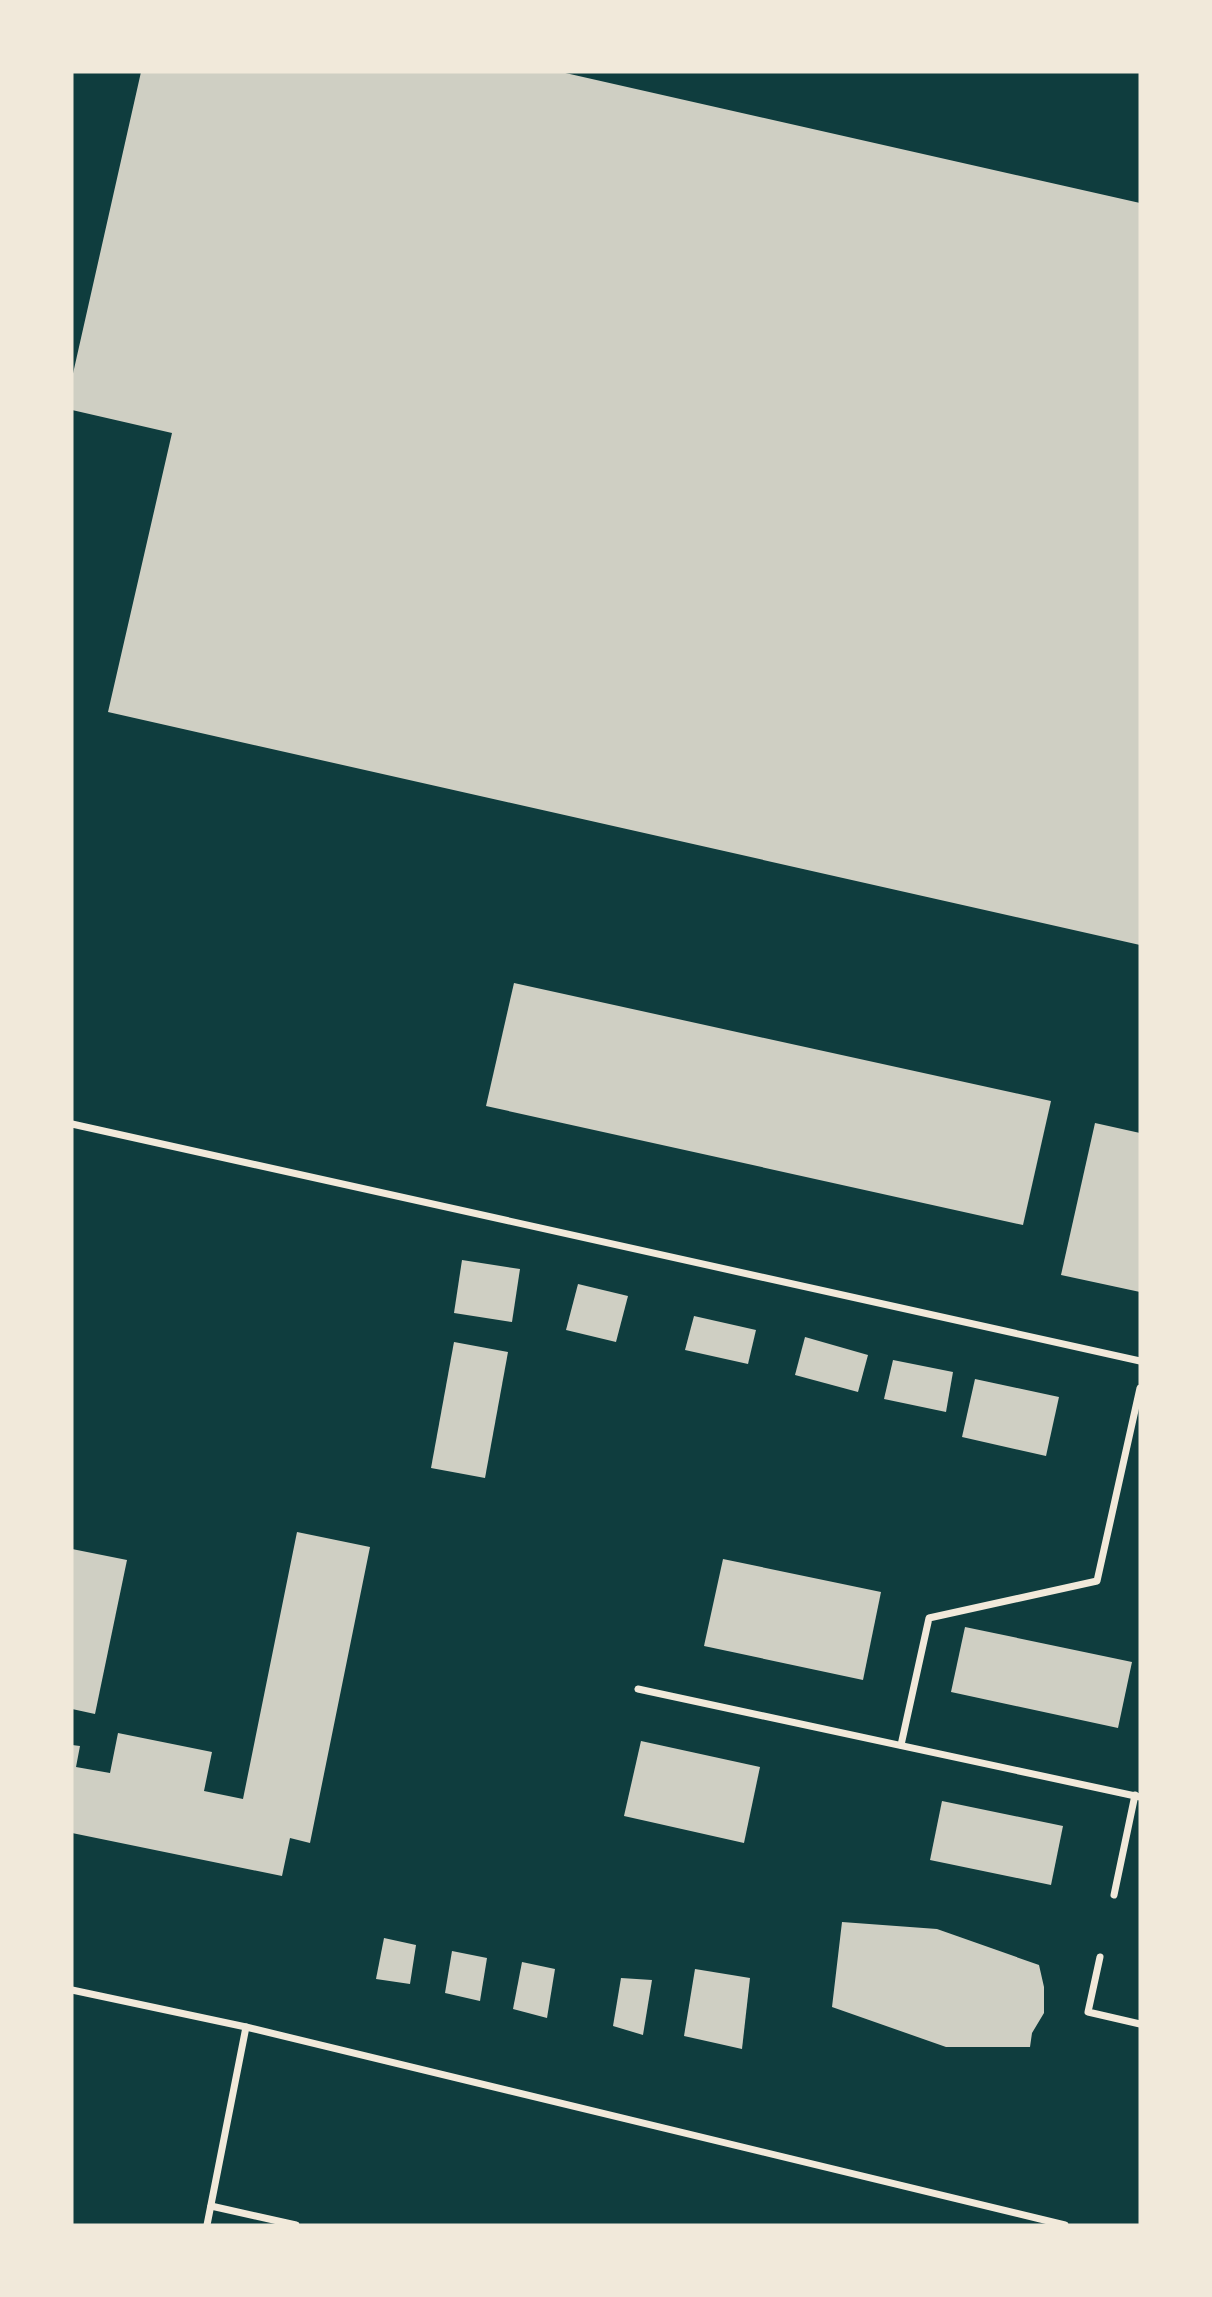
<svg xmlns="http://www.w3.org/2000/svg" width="1212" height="2297" font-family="Raleway,sans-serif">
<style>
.building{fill:#cfcfc3}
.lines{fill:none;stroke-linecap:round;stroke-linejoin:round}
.minor{stroke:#f1e9da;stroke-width:7}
</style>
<rect width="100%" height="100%" fill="#0f3d3e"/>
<g class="building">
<polygon points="141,72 561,72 1140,203 1140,945 108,712 172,433 72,410 72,378"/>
<polygon points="514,983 1051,1101 1023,1225 486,1106"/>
<polygon points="1095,1123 1140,1133 1140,1292 1061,1275"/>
<polygon points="462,1260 520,1269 512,1322 454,1313"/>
<polygon points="578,1284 628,1296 616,1342 566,1330"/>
<polygon points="694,1316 756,1330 748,1364 685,1350"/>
<polygon points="805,1337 868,1355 858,1392 795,1375"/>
<polygon points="454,1342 508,1352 485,1478 431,1468"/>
<polygon points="893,1360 953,1372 946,1412 884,1399"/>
<polygon points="975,1379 1059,1397 1046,1456 962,1437"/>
<polygon points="297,1532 370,1547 310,1843 290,1838 282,1876 72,1833 72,1745 80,1746 76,1767 110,1773 118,1733 212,1752 204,1791 243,1799"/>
<polygon points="72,1549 127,1560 95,1714 72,1709"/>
<polygon points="723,1559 881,1592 863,1680 704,1646"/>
<polygon points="965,1627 1132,1662 1118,1728 951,1692"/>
<polygon points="641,1741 760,1767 744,1843 624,1816"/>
<polygon points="942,1801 1063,1826 1051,1885 930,1860"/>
<polygon points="842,1922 937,1929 1039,1965 1044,1987 1044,2013 1032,2033 1030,2047 946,2047 832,2007"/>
<polygon points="384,1938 416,1945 410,1984 376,1979"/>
<polygon points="452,1951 487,1958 480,2001 445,1993"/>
<polygon points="522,1962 555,1969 547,2018 513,2009"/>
<polygon points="695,1969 750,1978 742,2049 684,2036"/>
<polygon points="621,1978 652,1980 643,2035 613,2026"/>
</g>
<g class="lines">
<g class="minor">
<polyline points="72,1124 1140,1361"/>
<polyline points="638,1689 1140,1797"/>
<polyline points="901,1745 929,1618 1097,1581 1140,1388"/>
<polyline points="1114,1895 1135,1795"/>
<polyline points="1100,1957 1088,2012 1140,2024"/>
<polyline points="72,1990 246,2027 1065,2225"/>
<polyline points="211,2206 296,2225"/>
<polyline points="207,2225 246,2027"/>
</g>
</g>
<rect width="1212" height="2297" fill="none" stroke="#f1e9da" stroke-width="147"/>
</svg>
